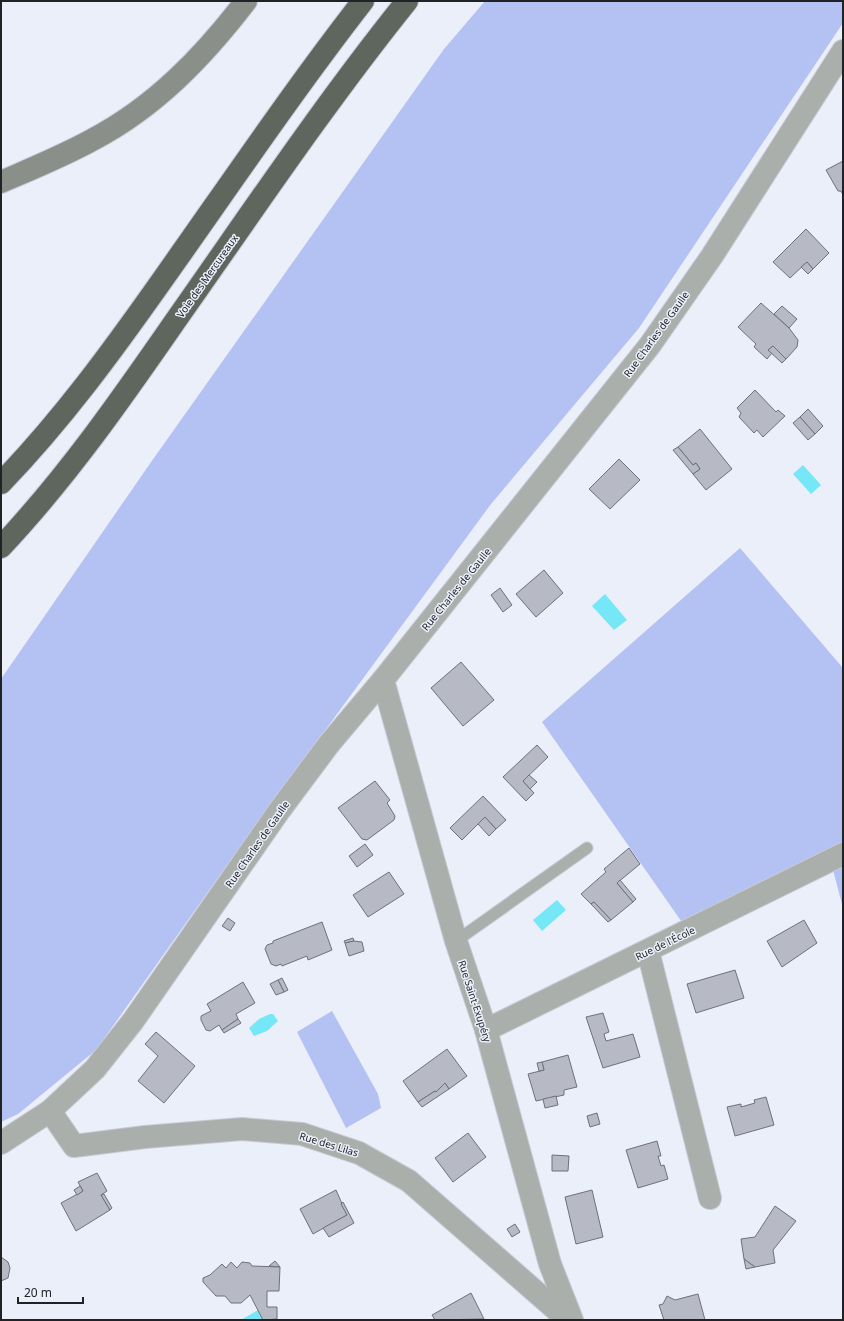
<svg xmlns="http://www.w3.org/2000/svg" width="844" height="1321" font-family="'Noto Sans',sans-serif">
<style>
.green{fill:#b3c2f2}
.water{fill:#75e7f6}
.building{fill:#b7bac5;stroke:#6e717b}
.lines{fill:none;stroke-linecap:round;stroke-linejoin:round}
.lane-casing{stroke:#c7cad4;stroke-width:13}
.street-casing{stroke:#c7cad4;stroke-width:24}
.secondary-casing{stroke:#c7cad4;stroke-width:24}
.highway-casing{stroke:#c7cad4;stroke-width:24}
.lane{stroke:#abafab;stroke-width:11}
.street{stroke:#abafab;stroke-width:22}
.secondary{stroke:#8a8f8a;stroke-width:22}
.highway{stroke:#5e665e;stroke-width:22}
.labels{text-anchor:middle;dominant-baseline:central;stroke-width:3;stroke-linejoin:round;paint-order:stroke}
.street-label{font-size:10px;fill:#212226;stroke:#ebeffa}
</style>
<rect width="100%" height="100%" fill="#ebeffa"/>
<g class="green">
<polygon points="485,1 843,1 843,23 639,328 491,504 249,834 96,1050 18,1114 1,1122 1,679 149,465 444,49"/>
<polygon points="740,548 843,668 843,845 686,928 542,722"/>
<polygon points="843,865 843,908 833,870"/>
<polygon points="332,1011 378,1094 381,1108 346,1128 297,1032"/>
</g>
<g class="water">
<polygon points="803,465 821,485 811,494 793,474"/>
<polygon points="605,594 627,620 614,630 592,606"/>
<polygon points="557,900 566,910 542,931 533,920"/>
<polygon points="270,1014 273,1014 278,1021 267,1031 254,1036 249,1028 259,1019"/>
<polygon points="258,1310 263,1320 241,1320"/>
</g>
<g class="building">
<polygon points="843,161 843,195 841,191 838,191 826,170"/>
<polygon points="806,229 829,253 813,269 807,262 790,278 773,262"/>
<polygon points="807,262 813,269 808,274 801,267"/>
<polygon points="761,303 789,328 798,340 797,347 786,359 773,346 768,350 772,353 767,359 754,347 756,344 738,327"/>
<polygon points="782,306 797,319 789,328 774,314"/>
<polygon points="773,346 786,359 782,363 768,350"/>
<polygon points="755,390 776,412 778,410 785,416 763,437 757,430 754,433 739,417 741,413 737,408"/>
<polygon points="808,409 823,426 815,434 800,417"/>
<polygon points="800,417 815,434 808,440 793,423"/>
<polygon points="700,429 732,469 706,490 693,474 700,469 696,463 693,465 678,447"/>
<polygon points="678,447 693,465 696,463 700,469 693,474 673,450"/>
<polygon points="619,459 640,480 610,509 589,489"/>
<polygon points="544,570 563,593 536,617 516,594"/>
<polygon points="500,588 512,605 503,612 491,595"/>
<polygon points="461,662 494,700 463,726 431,688"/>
<polygon points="537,745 548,757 523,781 534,793 526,801 503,777"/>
<polygon points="529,775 537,782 530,789 523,781"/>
<polygon points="375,781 390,800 387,803 395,816 394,820 367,840 362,839 338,808"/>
<polygon points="483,796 506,820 496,829 485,817 462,840 450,828"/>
<polygon points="485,817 496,829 489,836 478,824"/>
<polygon points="365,844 373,855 357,867 349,856"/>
<polygon points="629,848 640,864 617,883 633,902 611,920 594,902 591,904 581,894 606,872 604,869"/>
<polygon points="389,872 404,894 368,917 353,895"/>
<polygon points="620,880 636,899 633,902 617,883"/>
<polygon points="594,902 611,920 608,922 591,904"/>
<polygon points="228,918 235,923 230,931 222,926"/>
<polygon points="804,920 817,943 782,967 767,941"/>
<polygon points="322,922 332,950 308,960 307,956 282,966 281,964 276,966 271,964 265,949 267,945 273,943 273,941"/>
<polygon points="353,938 354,941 345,943 344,941"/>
<polygon points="354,941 362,942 364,951 349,956 345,943"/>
<polygon points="735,970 744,998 696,1013 687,984"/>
<polygon points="282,978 288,990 284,992 278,980"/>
<polygon points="278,980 284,992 276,995 270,984"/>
<polygon points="243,982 255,1003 236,1014 238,1019 222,1030 219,1025 210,1031 206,1030 201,1020 201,1016 211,1011 207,1004"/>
<polygon points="603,1013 609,1032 604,1034 606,1041 633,1034 640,1057 603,1068 586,1017"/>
<polygon points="238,1019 241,1023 224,1033 222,1030"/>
<polygon points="156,1032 195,1066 164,1103 138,1081 158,1056 145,1044"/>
<polygon points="447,1049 467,1076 449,1089 445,1083 436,1092 435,1091 418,1102 403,1081"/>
<polygon points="568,1055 577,1087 564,1090 564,1095 536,1101 528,1074 544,1070 542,1062"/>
<polygon points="542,1062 544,1070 539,1071 537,1063"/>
<polygon points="445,1083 449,1089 422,1107 418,1102 435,1091 436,1092"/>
<polygon points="556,1096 558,1105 545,1108 543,1099"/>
<polygon points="766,1097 774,1125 735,1136 727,1107 741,1104 741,1107 755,1103 754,1100"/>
<polygon points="597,1113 600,1124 590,1127 587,1116"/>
<polygon points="468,1133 486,1157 453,1182 435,1158"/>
<polygon points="657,1141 661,1156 658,1156 661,1166 664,1165 668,1179 638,1188 626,1150"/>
<polygon points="552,1155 569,1156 568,1171 552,1171"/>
<polygon points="97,1173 107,1191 101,1195 110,1210 76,1231 61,1203 83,1191 78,1182"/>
<polygon points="80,1186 83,1191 77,1195 74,1190"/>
<polygon points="336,1190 347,1215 313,1234 300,1209"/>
<polygon points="592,1190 603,1237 576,1244 565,1197"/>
<polygon points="104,1194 112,1208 110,1210 101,1195"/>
<polygon points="343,1202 354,1223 329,1237 323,1228 347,1215 341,1204"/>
<polygon points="775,1206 796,1221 773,1250 775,1263 755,1267 744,1259 741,1239 755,1237"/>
<polygon points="515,1224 520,1232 512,1237 507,1229"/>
<polygon points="1,1257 8,1262 10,1268 8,1278 1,1281"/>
<polygon points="744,1259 755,1267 746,1269"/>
<polygon points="275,1261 280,1267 269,1266"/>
<polygon points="231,1262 237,1268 242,1262 250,1263 252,1266 280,1267 279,1291 267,1291 267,1307 277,1307 277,1319 263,1320 250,1295 241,1303 231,1303 225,1296 216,1296 203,1282 203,1278 210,1275 222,1264 226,1268"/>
<polygon points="471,1293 484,1319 435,1320 432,1315"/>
<polygon points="698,1294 705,1320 664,1320 659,1305 663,1304 667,1296 675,1300"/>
</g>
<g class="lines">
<defs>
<polyline id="lane" points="456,941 587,848"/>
<g id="street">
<polyline points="383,680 456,941 486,1030 550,1264 572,1320"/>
<polyline points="648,951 710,1198"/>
<polyline points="486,1030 843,854"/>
<polyline points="50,1111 74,1146 145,1137 242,1129 302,1134 359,1153 409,1181 568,1320"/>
<polyline points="1,1143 50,1111 95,1069 133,1021 279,811 329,744 383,680 650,345 712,256 843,51"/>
</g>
<path id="secondary" d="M1 182C31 169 63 156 92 140 155 107 203 57 246 1"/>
<g id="highway">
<path d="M1 483C62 420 113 350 163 279 229 186 293 91 363 1"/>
<path d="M1 547C67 477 122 398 176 320 252 212 325 103 407 1"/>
</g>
</defs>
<use href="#lane" class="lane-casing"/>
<use href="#street" class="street-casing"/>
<use href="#secondary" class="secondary-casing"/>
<use href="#highway" class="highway-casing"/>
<use href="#lane" class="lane"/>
<use href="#street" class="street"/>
<use href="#secondary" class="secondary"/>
<use href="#highway" class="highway"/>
</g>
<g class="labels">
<g class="street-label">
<text transform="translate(207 276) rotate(-55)">Voie des Mercureaux</text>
<text transform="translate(656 334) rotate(-54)">Rue Charles de Gaulle</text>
<text transform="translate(456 589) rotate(-51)">Rue Charles de Gaulle</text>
<text transform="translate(257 844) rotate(-55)">Rue Charles de Gaulle</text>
<text transform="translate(665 943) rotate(-26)">Rue de l'École</text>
<text transform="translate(475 1001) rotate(72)">Rue Saint-Exupéry</text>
<text transform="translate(329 1144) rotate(17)">Rue des Lilas</text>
</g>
</g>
<rect width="844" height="1321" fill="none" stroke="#212226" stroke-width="4"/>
<path d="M18 1297v6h65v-6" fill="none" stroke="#212226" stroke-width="2"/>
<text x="24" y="1297" font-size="12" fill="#212226" stroke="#ebeffa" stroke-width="3" paint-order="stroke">20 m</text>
</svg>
